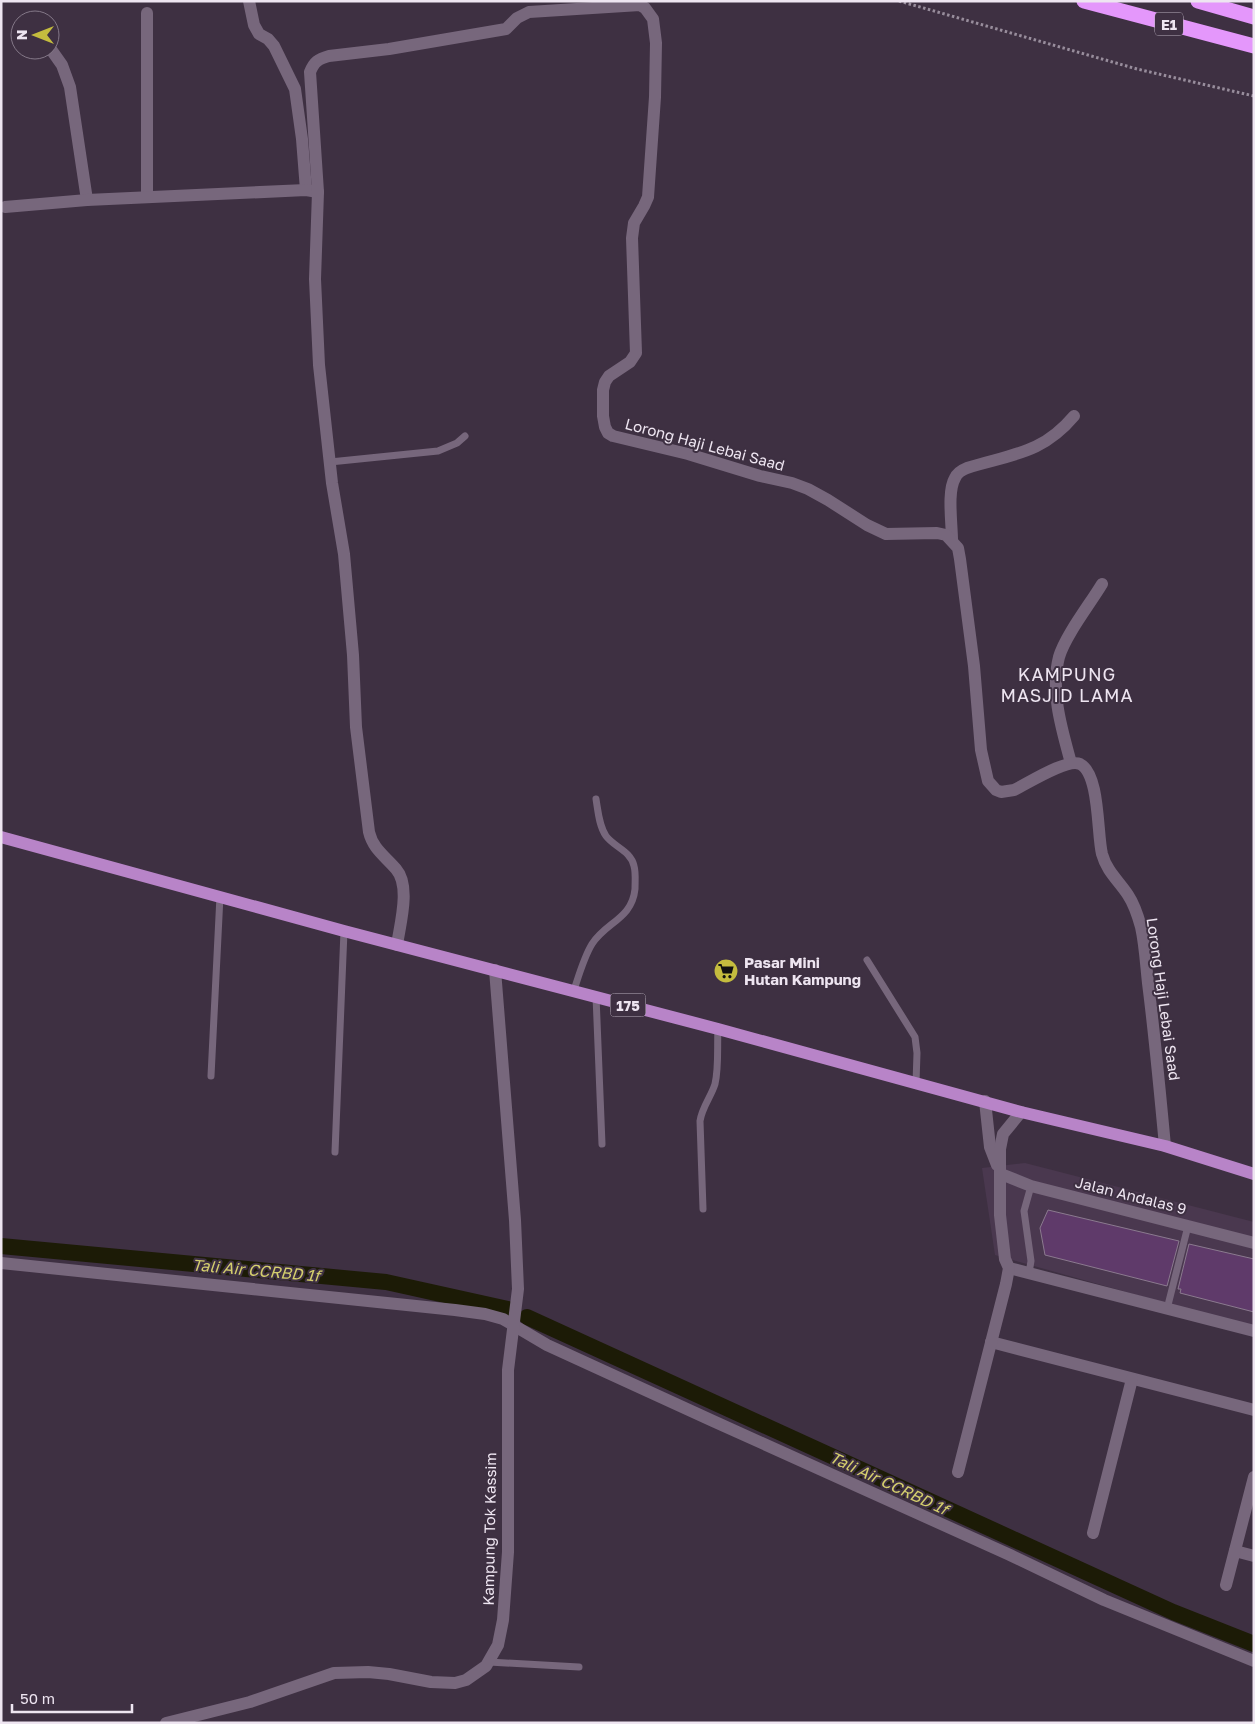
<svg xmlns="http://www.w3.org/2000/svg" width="1255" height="1724" font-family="'Golos Text',sans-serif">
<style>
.built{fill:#4a384f}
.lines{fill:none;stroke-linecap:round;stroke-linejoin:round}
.canal{stroke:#1c1b06;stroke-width:16}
.building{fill:#5f3a6a;stroke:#8b7a8f}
.path{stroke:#988d9c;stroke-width:3;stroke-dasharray:2.5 2.5;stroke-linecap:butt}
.service{stroke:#77677c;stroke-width:7}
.minor{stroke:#77677c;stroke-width:12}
.primary{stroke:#b884c8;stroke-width:12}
.motorway{stroke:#e497fb;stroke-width:15}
.labels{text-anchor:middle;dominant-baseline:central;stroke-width:4;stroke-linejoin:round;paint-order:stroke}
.shield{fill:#3e3042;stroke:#b9afbc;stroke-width:1}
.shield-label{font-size:14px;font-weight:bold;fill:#eee5f1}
.street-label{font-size:15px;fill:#eee5f1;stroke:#3e3042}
.poi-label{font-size:15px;font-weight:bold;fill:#eee5f1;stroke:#3e3042;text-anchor:start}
.water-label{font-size:16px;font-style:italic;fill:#d4ce6d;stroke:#3e3042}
.quarter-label{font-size:18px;letter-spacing:1px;fill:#eee5f1;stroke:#3e3042}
</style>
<rect width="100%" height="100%" fill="#3e3042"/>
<polygon class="built" points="1025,1163 1254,1222 1254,1328 995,1255 982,1168"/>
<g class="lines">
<g class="canal">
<polyline points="1,1246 386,1282 508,1309"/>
<polyline points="527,1317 1173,1612 1254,1644"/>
</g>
</g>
<g class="building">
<polygon points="1048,1210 1179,1241 1167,1286 1045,1255 1040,1228"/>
<polygon points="1189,1244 1254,1259 1254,1312 1180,1293 1181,1289 1178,1289"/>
</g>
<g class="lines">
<polyline class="path" points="899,1 1137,69 1254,96"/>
<g class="service">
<polyline points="330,462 438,451 457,443 465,436"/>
<polyline points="867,960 915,1037 917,1053 916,1083"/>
<path d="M574 990C579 975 584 957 592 944 606 922 632 919 635 889 635 881 636 873 634 866 631 851 614 847 606 836 599 826 598 811 596 799"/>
<polyline points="596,996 602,1144"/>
<polyline points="211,1076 220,896"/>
<polyline points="335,1152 344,931"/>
<path d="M703 1209 700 1121C702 1107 711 1097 715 1084 719 1067 717 1046 718 1029"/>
<polyline points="1029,1273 1031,1261 1024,1211 1031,1186"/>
<polyline points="1167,1309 1188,1226"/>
<polyline points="489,1662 579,1667"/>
</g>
<g class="minor">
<polyline points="249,1 254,25 259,34 268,39 274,46 295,89 302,139 306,190"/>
<polyline points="147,13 147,197"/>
<polyline points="50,48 62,65 70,87 87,200"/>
<polyline points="5,207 87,200 306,190 318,192"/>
<path d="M952 540C952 524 947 491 955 478 957 473 962 470 967 468 1012 454 1042 454 1074 416"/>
<path d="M1071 763C1062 730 1050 692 1059 657 1065 636 1090 604 1102 584"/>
<path d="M397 945C400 924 411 886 396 869 385 856 373 849 369 832L356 727 353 655 344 554 332 483 319 365 315 279 318 192 310 72C314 62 318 59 329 56L389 49 506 29 517 18 529 12 640 5 645 8 653 19 656 43 655 97 648 197 644 206 634 223 632 238 636 353 630 362 609 376 605 382 603 390V416L605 427 608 433 613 436 688 454 760 476 792 483 808 489 828 500 867 525 886 534 937 533 946 535 958 548 960 559 974 666 981 750 988 781 996 790 1001 792 1014 790C1027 784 1067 758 1080 764 1100 774 1097 834 1102 854 1107 872 1119 881 1128 895 1134 904 1138 916 1141 927 1145 945 1146 965 1148 983 1155 1038 1160 1092 1165 1146"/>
<polyline points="985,1101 990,1147 997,1165"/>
<polyline points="1001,1174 1031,1186 1254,1243"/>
<polyline points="1,1263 455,1310 485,1314 503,1319 547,1345 713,1421 1010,1555 1104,1600 1254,1661"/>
<polyline points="1009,1268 1254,1331"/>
<polyline points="991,1342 1254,1410"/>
<polyline points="958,1472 1006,1284 1009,1268 1005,1259 1000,1215 1000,1149 1003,1134 1021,1112"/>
<polyline points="1093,1533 1132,1379"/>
<polyline points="1235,1551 1254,1556"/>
<polyline points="1226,1585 1254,1477"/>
<polyline points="166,1723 250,1702 334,1673 368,1672 389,1674 431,1682 455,1683 466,1680 486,1666 498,1645 503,1620 508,1552 508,1370 518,1289 515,1220 495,970"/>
</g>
<polyline class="primary" points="1,837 344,931 718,1029 1021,1112 1165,1146 1254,1174"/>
<g class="motorway">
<polyline points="1084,1 1254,46"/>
<polyline points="1198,1 1254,17"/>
</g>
</g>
<defs>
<symbol id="supermarket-disc" viewBox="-11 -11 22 22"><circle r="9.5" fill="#c4bc3e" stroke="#3e3042"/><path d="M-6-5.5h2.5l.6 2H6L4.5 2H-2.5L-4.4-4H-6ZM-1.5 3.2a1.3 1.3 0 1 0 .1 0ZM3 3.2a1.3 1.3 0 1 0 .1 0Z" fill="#111"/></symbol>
</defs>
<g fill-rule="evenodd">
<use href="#supermarket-disc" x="712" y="957" width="28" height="28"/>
</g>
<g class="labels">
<g class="shield">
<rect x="1155" y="12.5" width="28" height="23" rx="4"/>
<rect x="610.5" y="993.5" width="35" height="23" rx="4"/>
</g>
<g class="shield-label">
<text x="1169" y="24">E1</text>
<text x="628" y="1005">175</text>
</g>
<g class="street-label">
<text transform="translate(705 444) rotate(15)">Lorong Haji Lebai Saad</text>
<text transform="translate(1164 999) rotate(82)">Lorong Haji Lebai Saad</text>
<text transform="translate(1131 1195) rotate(14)">Jalan Andalas 9</text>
<text transform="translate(489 1529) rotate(-89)">Kampung Tok Kassim</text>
</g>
<g class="poi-label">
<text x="744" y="962">Pasar Mini<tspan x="744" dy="17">Hutan Kampung</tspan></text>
</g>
<g class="water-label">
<text transform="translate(256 1270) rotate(5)">Tali Air CCRBD 1f</text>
<text transform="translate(889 1483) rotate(25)">Tali Air CCRBD 1f</text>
</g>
<g class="quarter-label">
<text x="1067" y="674">KAMPUNG<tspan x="1067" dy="21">MASJID LAMA</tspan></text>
</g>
</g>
<rect width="1255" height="1724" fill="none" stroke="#eee5f1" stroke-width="5"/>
<g transform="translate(35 35) rotate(270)"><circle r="24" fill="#3e3042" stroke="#847888"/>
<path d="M0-4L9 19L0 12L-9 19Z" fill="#c4bc3e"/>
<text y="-8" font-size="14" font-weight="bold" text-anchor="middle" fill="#eee5f1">N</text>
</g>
<path d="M12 1704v8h120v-8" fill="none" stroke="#eee5f1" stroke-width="2.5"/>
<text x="20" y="1704" font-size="15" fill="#eee5f1" stroke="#3e3042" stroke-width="4" paint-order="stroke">50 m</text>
</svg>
